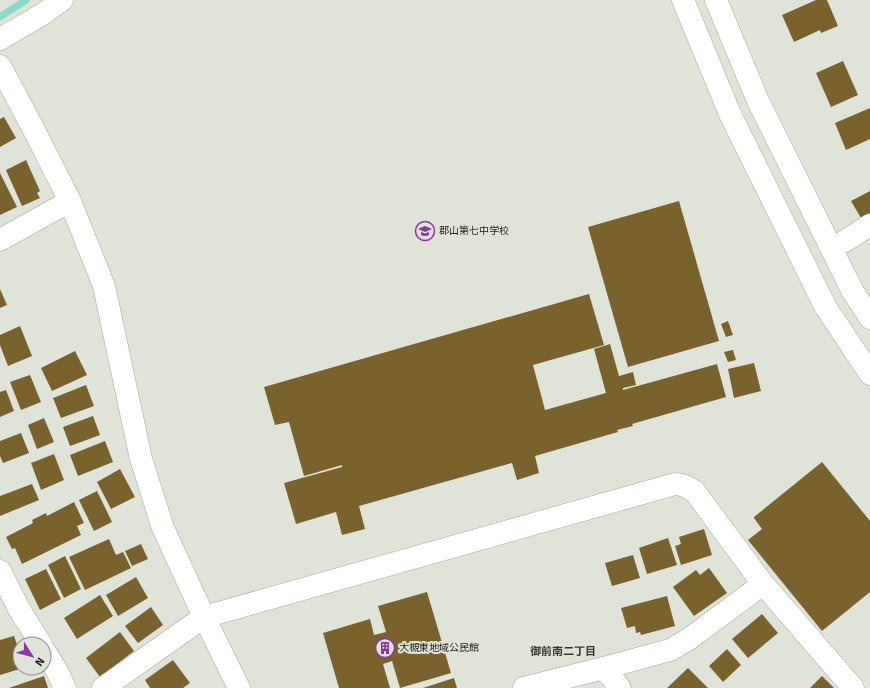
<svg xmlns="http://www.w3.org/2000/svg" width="870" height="688" font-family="Signika,'Noto Sans JP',sans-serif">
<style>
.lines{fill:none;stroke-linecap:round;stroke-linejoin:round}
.stream{stroke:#8cd8c9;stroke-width:7}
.building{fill:#7a622d}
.minor-casing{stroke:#a9aba1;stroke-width:23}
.minor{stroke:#fff;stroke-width:22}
.labels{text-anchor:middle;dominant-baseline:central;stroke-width:4;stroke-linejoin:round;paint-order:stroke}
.poi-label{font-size:10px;fill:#1e1e1a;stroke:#e0e3d8;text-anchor:start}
.neighbourhood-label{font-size:11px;font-weight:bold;fill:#373930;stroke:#e0e3d8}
</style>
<rect width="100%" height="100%" fill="#e0e3d8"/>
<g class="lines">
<polyline class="stream" points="0,17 26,0"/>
</g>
<g class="building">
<polygon points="816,0 827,0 838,26 821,33 820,30 794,42 782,15"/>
<polygon points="843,61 858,95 831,107 816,73"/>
<polygon points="870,108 870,139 846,150 835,123"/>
<polygon points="4,117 16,138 0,147 0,119"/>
<polygon points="26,160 40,191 37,193 40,198 22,206 6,170"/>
<polygon points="0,173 17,207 0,215"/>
<polygon points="870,191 870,213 861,218 851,201"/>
<polygon points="679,201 719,341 628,367 588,227"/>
<polygon points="0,289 7,305 0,308"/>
<polygon points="589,294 604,345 533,365 545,410 606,393 594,349 610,344 619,376 633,372 636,385 623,388 623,390 717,364 726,397 632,424 633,426 617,430 618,432 535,456 539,473 517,480 512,463 359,506 365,529 342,535 336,512 296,524 284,483 342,467 342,465 304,476 289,422 275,425 264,387"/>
<polygon points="728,321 733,335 726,337 721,324"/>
<polygon points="20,326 32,356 8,366 0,345 0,335"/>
<polygon points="733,350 736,360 728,362 724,352"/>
<polygon points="75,351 87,375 52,391 41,368"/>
<polygon points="754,363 761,391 734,398 728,369"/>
<polygon points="30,375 41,402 21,410 10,382"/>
<polygon points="86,385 94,406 61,418 53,398"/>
<polygon points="6,390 14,411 0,417 0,392"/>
<polygon points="93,416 100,435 70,446 63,427"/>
<polygon points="44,418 54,442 37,449 28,425"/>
<polygon points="21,433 29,453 3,463 0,456 0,441"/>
<polygon points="105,441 113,462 78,476 70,455"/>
<polygon points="54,454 64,480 41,490 31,463"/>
<polygon points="822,462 870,521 870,592 822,631 748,540 762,529 754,518 754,517"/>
<polygon points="120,469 135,497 111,509 97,482"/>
<polygon points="32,484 39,500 0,516 0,496"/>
<polygon points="97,491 112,522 94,531 79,500"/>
<polygon points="74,502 84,523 77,526 81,535 22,564 15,548 12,549 6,537 33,523 32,520 46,513 47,516"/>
<polygon points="704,529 712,555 681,565 675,546 681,544 679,537"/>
<polygon points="668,538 677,565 647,574 639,548"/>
<polygon points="109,539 116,555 123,552 131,568 85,590 69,557"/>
<polygon points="141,544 148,559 132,566 125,551"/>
<polygon points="633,555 640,578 612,586 605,563"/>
<polygon points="65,556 81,589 64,598 48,565"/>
<polygon points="709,568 727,593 694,616 673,587 696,570 700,575"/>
<polygon points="46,569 61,599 40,610 25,579"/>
<polygon points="136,577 148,598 118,616 106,595"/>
<polygon points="427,592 451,673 400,688 392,661 383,664 390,688 339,688 323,633 370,619 374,635 386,632 378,606"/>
<polygon points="100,595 113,616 77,639 64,618"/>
<polygon points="667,596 675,626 641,635 640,632 636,633 635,626 627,628 621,608"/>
<polygon points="151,607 163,625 138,643 125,626"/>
<polygon points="762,614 778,633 748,658 732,639"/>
<polygon points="120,632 134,651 100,677 86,658"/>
<polygon points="14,636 20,653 20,669 0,675 0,640"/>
<polygon points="727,649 741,665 723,682 709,666"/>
<polygon points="173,660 190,683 183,688 150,688 145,680"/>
<polygon points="688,668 708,688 667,688"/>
<polygon points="44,676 48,688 9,688"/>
<polygon points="822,676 834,688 810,688"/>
<polygon points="454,678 457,688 423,688"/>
</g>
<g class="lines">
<defs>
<g id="minor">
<polyline points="683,0 730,114 825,306 870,374"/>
<polyline points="716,0 758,101 852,290 870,318"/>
<polyline points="0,39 43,14 62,0"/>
<polyline points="0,66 33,128 70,201 104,286 141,459 163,528 204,617 239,688"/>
<polyline points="0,240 70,201"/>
<polyline points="845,241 870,225"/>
<polyline points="0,571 19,609 41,644"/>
<polyline points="44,650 56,669 65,688"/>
<polyline points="604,668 620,688"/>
<path d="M103 688 204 617 675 484C683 484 688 487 695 492L763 584 853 688"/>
<polyline points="524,688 604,668 670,650 689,639 763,584"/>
</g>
</defs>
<use href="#minor" class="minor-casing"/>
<use href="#minor" class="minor"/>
</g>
<defs>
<symbol id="school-ring" viewBox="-11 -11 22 22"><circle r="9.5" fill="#e0e3d8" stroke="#8b36a4" stroke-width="1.5"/><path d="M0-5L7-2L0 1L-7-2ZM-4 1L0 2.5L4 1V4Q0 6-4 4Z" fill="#8b36a4"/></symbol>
<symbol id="building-ring" viewBox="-11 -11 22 22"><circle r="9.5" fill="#e0e3d8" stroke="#8b36a4" stroke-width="1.5"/><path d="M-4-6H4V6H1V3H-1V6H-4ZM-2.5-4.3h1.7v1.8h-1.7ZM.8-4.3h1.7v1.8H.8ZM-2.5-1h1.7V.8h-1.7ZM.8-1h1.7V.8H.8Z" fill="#8b36a4"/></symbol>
</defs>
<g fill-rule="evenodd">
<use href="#school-ring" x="414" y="220" width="22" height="22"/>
<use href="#building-ring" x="374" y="637" width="22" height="22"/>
</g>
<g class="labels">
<g class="poi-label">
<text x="439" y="231">郡山第七中学校</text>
<text x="399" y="648">大槻東地域公民館</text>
</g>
<g class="neighbourhood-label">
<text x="563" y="651">御前南二丁目</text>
</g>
</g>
<g transform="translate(32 656) rotate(126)"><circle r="19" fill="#e0e3d8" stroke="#92948c"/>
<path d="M0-3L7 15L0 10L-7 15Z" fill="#8b36a4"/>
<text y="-6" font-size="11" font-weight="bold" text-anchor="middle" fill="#1e1e1a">N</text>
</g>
</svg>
